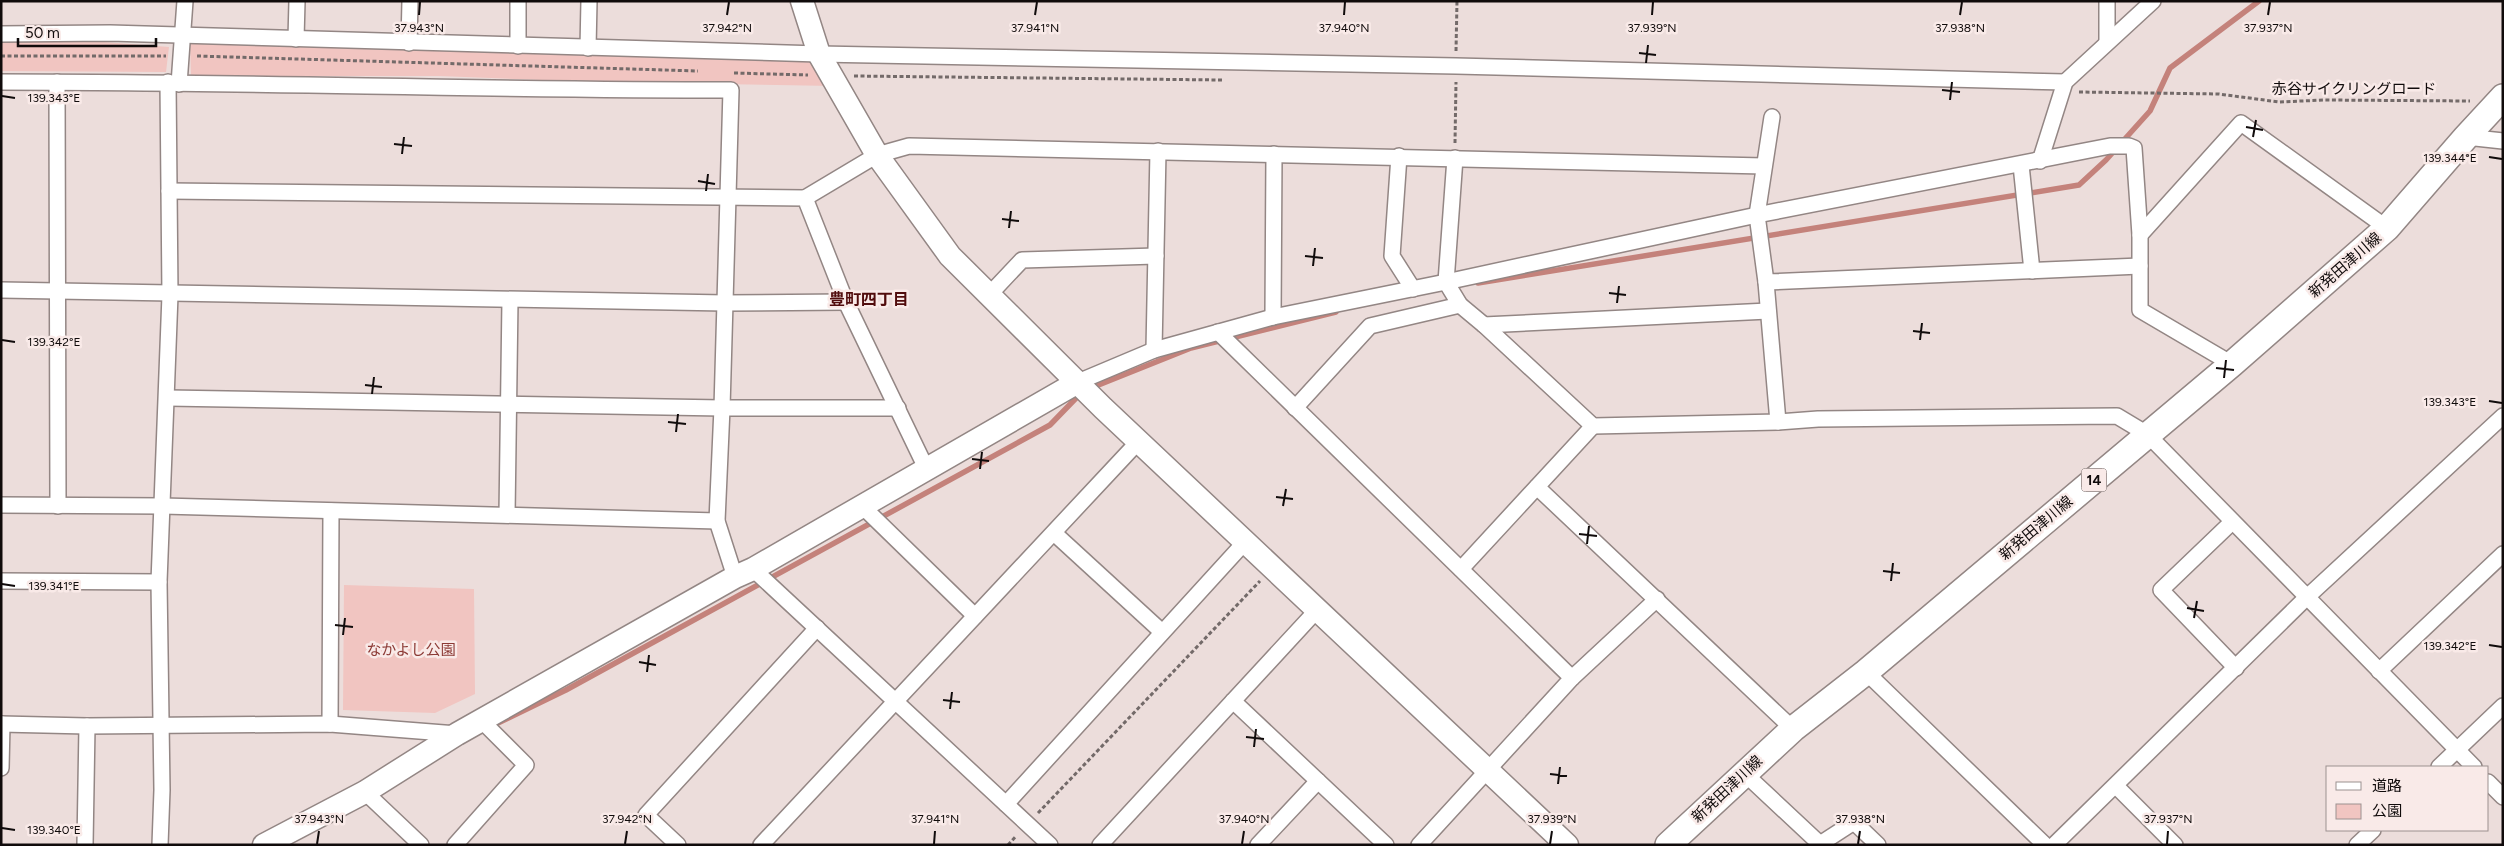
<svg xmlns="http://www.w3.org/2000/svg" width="2504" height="846" font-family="Figtree,'Noto Sans JP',sans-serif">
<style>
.green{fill:#f1c5c1}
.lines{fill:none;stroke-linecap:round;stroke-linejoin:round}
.stream{stroke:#c4827b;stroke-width:5.5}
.street-casing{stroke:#938684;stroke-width:18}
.secondary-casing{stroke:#938684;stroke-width:25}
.primary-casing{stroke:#938684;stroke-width:28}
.path{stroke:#736a69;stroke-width:3;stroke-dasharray:4 2.5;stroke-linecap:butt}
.street{stroke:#fff;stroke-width:15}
.secondary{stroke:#fff;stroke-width:22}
.primary{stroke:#fff;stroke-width:25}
.ticks{fill:none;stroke:#100b0b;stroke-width:2}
.labels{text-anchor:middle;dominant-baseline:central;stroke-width:5;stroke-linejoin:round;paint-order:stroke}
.shield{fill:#f9eae8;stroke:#564e4d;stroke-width:1}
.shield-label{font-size:14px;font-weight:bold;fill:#100b0b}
.street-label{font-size:15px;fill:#100b0b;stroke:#f9eae8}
.park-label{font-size:15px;fill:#8c3a35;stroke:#f9eae8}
.neighbourhood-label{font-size:16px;font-weight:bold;fill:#510c0d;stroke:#f9eae8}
.ticks-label{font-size:12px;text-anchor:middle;fill:#100b0b;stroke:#f9eae8;stroke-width:5;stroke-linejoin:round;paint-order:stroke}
</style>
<rect width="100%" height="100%" fill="#ecdddb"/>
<g class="green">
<polygon points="1,34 169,47 166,72 1,71"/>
<polygon points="190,41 818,58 834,86 593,82 439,76 191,76"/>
<polygon points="344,585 474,589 475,694 435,713 343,710"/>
</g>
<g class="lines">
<g class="stream">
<polyline points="1478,283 2079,185 2106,160 2150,111 2170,68 2259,1"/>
<polyline points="1091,388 1191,348 1336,312"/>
<polyline points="498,723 566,690 1050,425 1080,394"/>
</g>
<defs>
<g id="street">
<polyline points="1,34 110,33 819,54 1456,66 2065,82"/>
<polyline points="296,39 297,1"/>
<polyline points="2107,42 2107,1"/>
<polyline points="409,43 410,1"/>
<polyline points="518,46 518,1"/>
<polyline points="588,48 589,1"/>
<path d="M1 82C244 82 488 90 731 90L722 408 717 521 735 577"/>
<polyline points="57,82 58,506"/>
<polyline points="179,84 185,1"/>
<polyline points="1772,117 1757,215 1766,282 1778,422"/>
<polyline points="2466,137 2503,141"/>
<polyline points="1399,156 1392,256 1413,289"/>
<polyline points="1455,158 1446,282 1460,305 1484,325 1593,426 1778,422 1818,419 2117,416 2147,434 2474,767"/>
<polyline points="2040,161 2065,82 2153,1"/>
<polyline points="2021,165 2032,271"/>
<polyline points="169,191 805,198 846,302 926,468"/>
<polyline points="805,198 877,155 909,146 1764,166"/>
<polyline points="2140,235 2241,123 2387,228"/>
<polyline points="1766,282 2140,266"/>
<polyline points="1,290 725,303 846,302"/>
<polyline points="989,295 1022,260 1156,256"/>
<polyline points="1273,317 1274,154"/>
<polyline points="1484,325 1768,311"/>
<polyline points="1218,332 1572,678 1419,845"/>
<polyline points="1154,350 1158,151"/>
<polyline points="1078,382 1154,350 1273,317 1446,282 1757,215 2110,146 2129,146 2134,148 2140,235 2140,310 2232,364"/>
<polyline points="168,398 722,408 898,408"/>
<polyline points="1295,408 1370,326 1460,305"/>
<polyline points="1537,487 1793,729"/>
<polyline points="1,505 163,506 717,521"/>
<polyline points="861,505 975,616"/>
<polyline points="507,515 510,300"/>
<polyline points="2232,522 2161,590 2236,668"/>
<polyline points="1054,533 1162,632"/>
<polyline points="753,569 1050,845"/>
<polyline points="1461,569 1593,426"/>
<polyline points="1,581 159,582"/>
<polyline points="2379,671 2503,554"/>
<polyline points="1866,672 2045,845"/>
<polyline points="1572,678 1657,599"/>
<polyline points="1233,701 1386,845"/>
<polyline points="1,724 87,726 330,724 457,734"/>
<polyline points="330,724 331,511"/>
<polyline points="2439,767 2503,706"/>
<polyline points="1,768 2,724"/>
<polyline points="1744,773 1820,844 1854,822 1878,845"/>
<polyline points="2488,782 2503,797"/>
<polyline points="2116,786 2175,845"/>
<polyline points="365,792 421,845"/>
<polyline points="1006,804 1245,542"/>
<polyline points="85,845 87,726"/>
<polyline points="160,845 162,790 159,582 170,295 168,82"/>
<polyline points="455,845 526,765 481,720"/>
<polyline points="678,845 646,815 817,628"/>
<polyline points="761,845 1138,442"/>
<polyline points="1100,845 1317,610"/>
<polyline points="1258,845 1318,781"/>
<polyline points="2054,845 2306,598 2503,416"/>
<polyline points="2357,845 2373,830"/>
</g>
<g id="secondary">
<polyline points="802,1 819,54 877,155 950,256 1103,408 1567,845"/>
<polyline points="264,845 365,792 457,734 735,577 753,569 1078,382"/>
</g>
<polyline id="primary" points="1668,845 1793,729 1866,672 2232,364 2387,228 2466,137 2503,97"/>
</defs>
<use href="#street" class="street-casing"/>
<use href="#secondary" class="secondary-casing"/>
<use href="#primary" class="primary-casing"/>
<g class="path">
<polyline points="1456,51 1457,1"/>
<polyline points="1,56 166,56"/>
<polyline points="197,56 698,71"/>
<polyline points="734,73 808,75"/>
<polyline points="854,76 1223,80"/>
<polyline points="2079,92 2219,94 2279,102 2325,100 2470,101"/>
<polyline points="1455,143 1456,82"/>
<polyline points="1038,813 1260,581"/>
<polyline points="1008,845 1016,836"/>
</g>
<use href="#street" class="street"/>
<use href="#secondary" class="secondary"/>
<use href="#primary" class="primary"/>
</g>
<path class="ticks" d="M419 15 420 2M727 15 729 2M1035 15 1037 2M1344 15 1345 2M1652 15 1653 2M1960 15 1962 2M2268 15 2270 2M1639 53 1656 55M1646 63 1648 45M1942 90 1960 92M2 96 15 98M1950 100 1952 82M2246 127 2263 130M2253 137 2256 120M394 144 412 146M402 154 404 137M2489 157 2502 159M698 181 715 184M706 191 708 174M1002 219 1019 221M1009 228 1011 211M1305 256 1323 258M1313 266 1315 248M1609 293 1626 295M1617 303 1619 286M1913 331 1930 333M2 340 15 342M1920 340 1922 323M2216 368 2234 370M2224 378 2226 360M365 385 382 387M372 394 374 377M2489 401 2502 403M668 422 686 424M676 432 678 414M972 459 989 461M980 469 982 452M1276 497 1293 499M1283 506 1286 489M1579 534 1597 536M1587 544 1589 526M1883 571 1900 573M1891 581 1893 563M2 584 15 586M2187 608 2204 611M2194 618 2197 601M335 625 353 627M343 635 345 618M2489 645 2502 647M639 662 656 665M647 672 649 655M943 700 960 702M950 709 952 692M1246 737 1264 739M1254 747 1256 729M1550 774 1567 776M1558 784 1560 767M2 828 15 830M317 844 319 831M625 844 627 831M934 844 935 831M1242 844 1244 831M1550 844 1552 831M1858 844 1860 831M2167 844 2168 831"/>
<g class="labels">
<rect class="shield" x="2081.5" y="468.5" width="25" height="23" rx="4"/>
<g class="shield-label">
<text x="2094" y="480">14</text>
</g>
<g class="street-label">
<text x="2354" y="89">赤谷サイクリングロード</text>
<text transform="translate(2345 265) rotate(-41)">新発田津川線</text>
<text transform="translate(2036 528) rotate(-40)">新発田津川線</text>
<text transform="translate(1727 789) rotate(-43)">新発田津川線</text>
</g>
<g class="park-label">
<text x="411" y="650">なかよし公園</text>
</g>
<g class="neighbourhood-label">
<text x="869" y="299">豊町四丁目</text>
</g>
</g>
<g class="ticks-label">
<text x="419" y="32">37.943°N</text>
<text x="727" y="32">37.942°N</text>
<text x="1035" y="32">37.941°N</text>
<text x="1344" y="32">37.940°N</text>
<text x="1652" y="32">37.939°N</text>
<text x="1960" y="32">37.938°N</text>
<text x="2268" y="32">37.937°N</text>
<text x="54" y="102">139.343°E</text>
<text x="2450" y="162">139.344°E</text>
<text x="54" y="346">139.342°E</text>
<text x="2450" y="406">139.343°E</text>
<text x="54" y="590">139.341°E</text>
<text x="2450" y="650">139.342°E</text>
<text x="319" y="823">37.943°N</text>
<text x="627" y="823">37.942°N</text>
<text x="935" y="823">37.941°N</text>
<text x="1244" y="823">37.940°N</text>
<text x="1552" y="823">37.939°N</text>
<text x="1860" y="823">37.938°N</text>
<text x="2168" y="823">37.937°N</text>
<text x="54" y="834">139.340°E</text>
</g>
<rect width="2504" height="846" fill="none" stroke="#100b0b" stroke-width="5"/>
<rect x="2326" y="766" width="162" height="65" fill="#f9eae8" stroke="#9c9190"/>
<rect x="2336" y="782" width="25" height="8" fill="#ffffff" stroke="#9c9190"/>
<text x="2372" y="791" font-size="15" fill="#100b0b">道路</text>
<rect x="2336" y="804" width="25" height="15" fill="#f1c5c1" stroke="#9c9190"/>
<text x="2372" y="816" font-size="15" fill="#100b0b">公園</text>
<path d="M18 38v8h138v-8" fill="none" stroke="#100b0b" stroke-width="2.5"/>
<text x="25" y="38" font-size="15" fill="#100b0b" stroke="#f9eae8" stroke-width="4" paint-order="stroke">50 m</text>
</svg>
